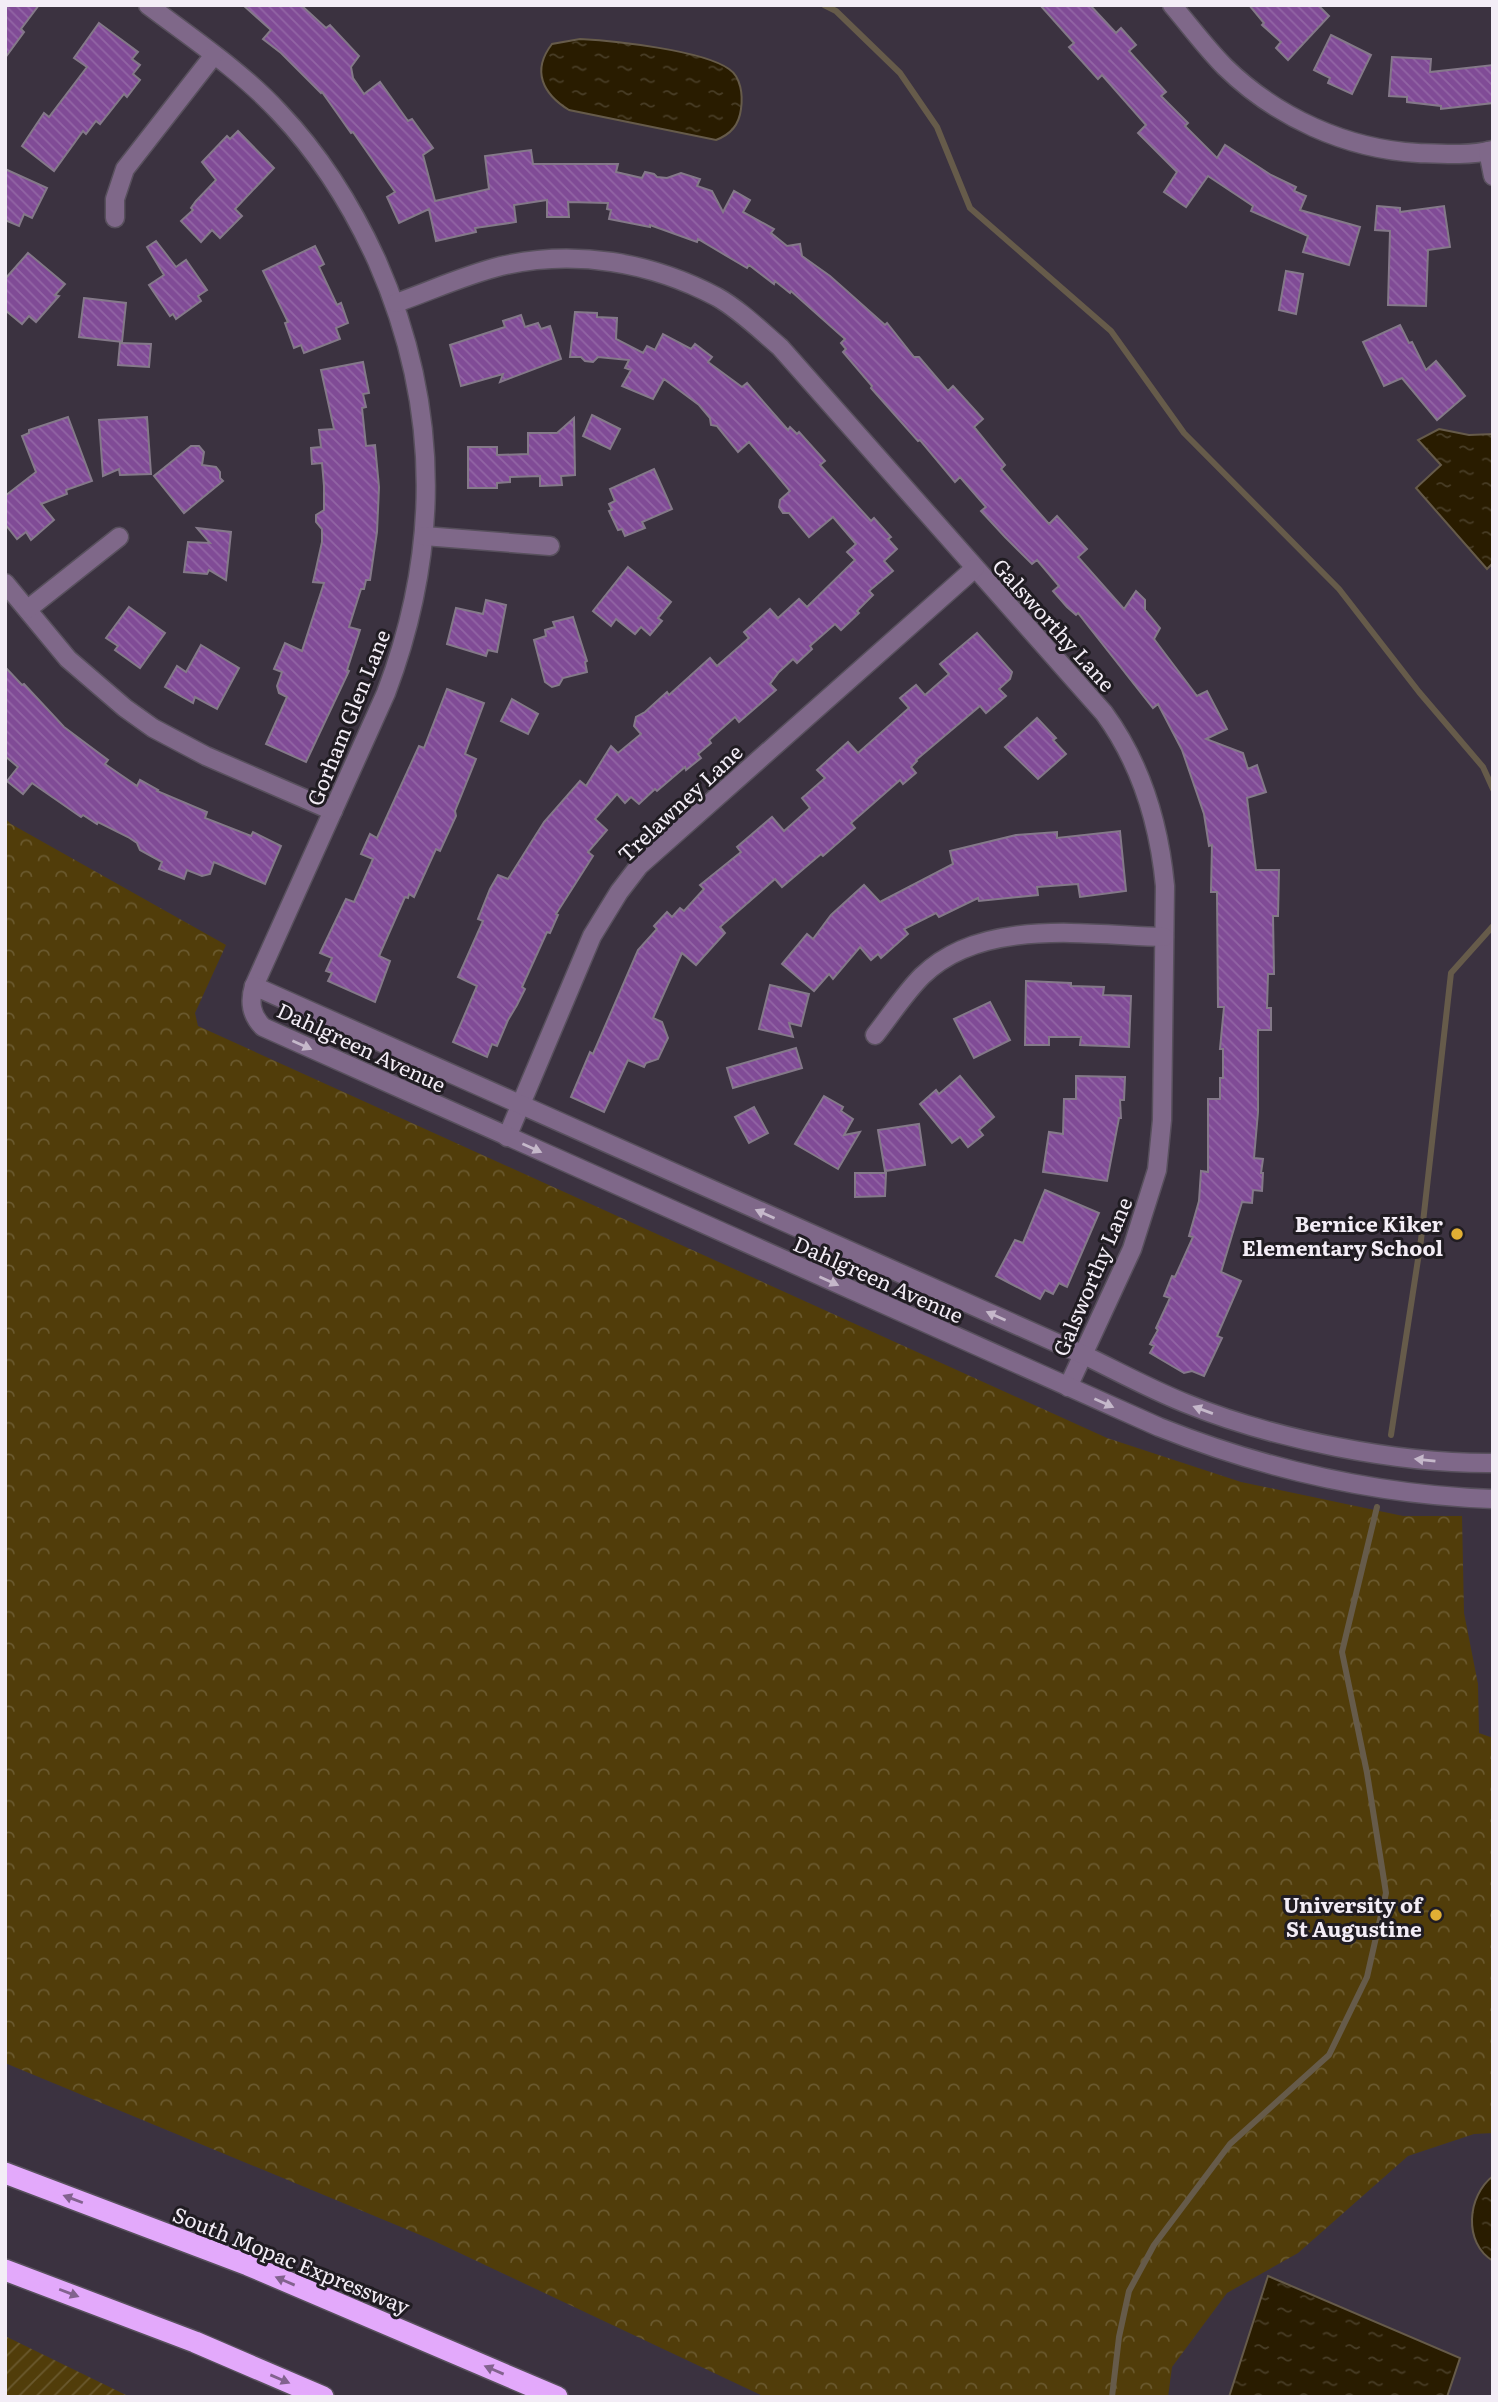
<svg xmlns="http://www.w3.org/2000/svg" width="1498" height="2402" font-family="Literata,serif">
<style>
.forest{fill:url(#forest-crowns)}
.garden{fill:url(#garden-furrows)}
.water{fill:url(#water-ripples);stroke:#665b4a;stroke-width:2}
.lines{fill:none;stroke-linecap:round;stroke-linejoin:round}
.stream{stroke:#665b4a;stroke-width:6}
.building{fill:url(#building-back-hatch);stroke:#847989;stroke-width:2}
.minor-casing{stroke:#58505d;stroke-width:21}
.tertiary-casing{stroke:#58505d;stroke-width:21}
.motorway-casing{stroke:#58505d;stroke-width:24}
.minor{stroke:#7f6889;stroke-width:18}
.tertiary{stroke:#7f6889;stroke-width:18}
.motorway{stroke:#e3a9fb;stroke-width:21}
.oneway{fill:#c5b8ca}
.oneway2{fill:#82628e}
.poi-dot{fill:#e1af34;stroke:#201c22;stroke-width:2.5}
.labels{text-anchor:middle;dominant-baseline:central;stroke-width:6;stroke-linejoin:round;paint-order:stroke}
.street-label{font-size:21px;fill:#f3edf6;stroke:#201c22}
.poi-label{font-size:21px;font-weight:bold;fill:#f3edf6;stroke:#201c22;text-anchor:end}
</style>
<defs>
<pattern id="forest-crowns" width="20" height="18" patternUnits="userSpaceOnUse" patternTransform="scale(1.75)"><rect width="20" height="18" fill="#513d0a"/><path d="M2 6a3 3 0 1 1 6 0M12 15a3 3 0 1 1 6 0" fill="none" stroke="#6a592e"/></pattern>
<pattern id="garden-furrows" width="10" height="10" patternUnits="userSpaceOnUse" patternTransform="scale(1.75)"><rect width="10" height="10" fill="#513d0a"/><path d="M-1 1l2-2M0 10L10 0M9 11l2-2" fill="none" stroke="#6a592e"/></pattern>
<pattern id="water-ripples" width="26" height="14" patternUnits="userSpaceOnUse" patternTransform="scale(1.75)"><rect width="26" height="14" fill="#291c00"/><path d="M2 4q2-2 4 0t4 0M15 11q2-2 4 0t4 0" fill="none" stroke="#483d26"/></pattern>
<pattern id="building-back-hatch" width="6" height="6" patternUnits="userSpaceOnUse" patternTransform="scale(1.75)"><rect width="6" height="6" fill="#804b96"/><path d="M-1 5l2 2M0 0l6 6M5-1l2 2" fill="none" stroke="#9265a5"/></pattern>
</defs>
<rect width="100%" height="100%" fill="#3b3240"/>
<polygon class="forest" points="5,818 11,824 226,945 195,1013 198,1026 1107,1438 1241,1482 1403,1516 1462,1516 1464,1613 1478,1684 1479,1733 1493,1738 1493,2133 1474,2134 1408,2156 1298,2253 1227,2293 1172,2367 1168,2397 765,2397 430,2239 5,2063"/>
<polygon class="garden" points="5,2336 130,2397 5,2397"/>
<g class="water">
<path d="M580 39C615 41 702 50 729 69 741 77 743 95 741 109 739 125 731 134 716 140L569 110C543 94 531 71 552 44Z"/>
<polygon points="1439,429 1469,435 1493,434 1493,563 1487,569 1416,488 1441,465 1418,440"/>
<path d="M1493 2176V2261C1463 2243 1467 2196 1493 2176Z"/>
<polygon points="1268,2276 1460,2358 1447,2397 1229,2397"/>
</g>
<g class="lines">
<g class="stream">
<polyline points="824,5 836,11 900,73 937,127 970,208 1111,331 1184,433 1339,589 1419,692 1483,767 1493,789"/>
<polyline points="1391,1435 1421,1240 1451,973 1493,926"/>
<polyline points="1112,2397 1119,2337 1129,2291 1154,2245 1230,2144 1329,2055 1367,1977 1386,1893 1367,1773 1342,1652 1377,1507"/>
</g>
</g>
<g class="building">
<polygon points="5,5 39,5 21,29 24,32 5,58"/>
<polygon points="243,5 301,5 326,28 330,25 359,56 351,67 353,78 364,94 380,82 408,121 412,119 433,148 423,155 435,201 489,189 485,156 531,150 533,164 618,164 616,172 642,178 645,172 654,174 657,177 667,178 681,173 700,179 697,186 712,191 723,212 734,191 750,200 743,212 774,229 771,233 787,246 800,244 802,256 830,276 885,325 887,323 914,357 919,357 948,391 953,386 983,419 974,427 1005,465 1001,469 1049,524 1057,516 1087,549 1078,557 1124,609 1136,591 1145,600 1145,610 1160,628 1154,639 1197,696 1207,691 1227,729 1206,739 1243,753 1248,769 1257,765 1266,792 1247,798 1256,870 1279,870 1278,916 1273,916 1274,974 1268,974 1267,1008 1271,1008 1271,1030 1258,1030 1258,1112 1254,1158 1263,1159 1261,1173 1263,1173 1262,1191 1253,1190 1252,1203 1242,1202 1221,1272 1241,1281 1217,1336 1222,1338 1204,1376 1192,1371 1184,1373 1150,1353 1154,1346 1150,1344 1158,1330 1156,1328 1170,1298 1164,1296 1172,1276 1175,1277 1193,1237 1189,1236 1199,1201 1201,1171 1208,1172 1208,1099 1220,1099 1220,1078 1223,1078 1223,1049 1220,1049 1224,1007 1218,1007 1217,892 1211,892 1212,845 1209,846 1204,814 1182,750 1158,704 1153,708 1078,613 1076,615 1067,607 1053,591 1059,586 1037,560 1032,564 1005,537 981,511 986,507 960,477 955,482 920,440 918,441 871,388 872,386 843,352 846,349 841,343 845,339 791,291 790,293 775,281 774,284 749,265 747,268 698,239 697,242 650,225 650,227 609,219 611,210 607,209 608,203 568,202 569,217 547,217 547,200 514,205 516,222 475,228 476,232 436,241 429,209 399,223 387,197 395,192 353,132 351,133 322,92 321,93 281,53 263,39 271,30"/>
<polygon points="1040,5 1090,5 1116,33 1121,28 1136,45 1129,51 1166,92 1161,96 1188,123 1185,126 1217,158 1225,145 1271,175 1296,187 1294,191 1306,196 1300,210 1360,227 1349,265 1303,252 1308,236 1251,211 1253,206 1208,176 1186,207 1164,192 1177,172 1138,133 1146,125 1102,75 1098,79 1069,47 1074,43"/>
<polygon points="1249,5 1318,5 1329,16 1288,60 1276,48 1281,42 1262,25 1264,23"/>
<polygon points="99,23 138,52 132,59 140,65 133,74 140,80 127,97 124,94 100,124 96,121 86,134 83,131 54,171 22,146 44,113 49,117 87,67 74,58"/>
<polygon points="1331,35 1371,55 1352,94 1328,83 1330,78 1314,70"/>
<polygon points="1392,57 1431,59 1430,72 1493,65 1493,103 1441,109 1441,106 1407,102 1407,97 1389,96"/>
<polygon points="238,131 274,168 235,209 242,216 220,238 212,230 201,242 181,221 193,210 191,208 196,201 216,180 202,162 227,136 230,139"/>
<polygon points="5,169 47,188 32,218 24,214 19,226 5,220"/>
<polygon points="1377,206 1400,208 1400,212 1444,206 1450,247 1428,250 1426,306 1388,305 1390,231 1375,230"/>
<polygon points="156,241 176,267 186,260 207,290 198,296 201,301 176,319 173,314 170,316 149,285 164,275 147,247"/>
<polygon points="315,246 324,264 319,267 337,305 341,303 348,323 336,328 340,339 304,353 301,345 294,348 285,323 288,322 263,271"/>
<polygon points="28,253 65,284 55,295 59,296 36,322 29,316 22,324 5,310 5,279"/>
<polygon points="1286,271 1303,274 1296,314 1279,310"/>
<polygon points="84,298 126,303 122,342 79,337"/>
<polygon points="575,312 597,313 597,317 617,318 616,339 643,353 647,346 655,350 663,334 691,349 695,344 712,357 708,362 742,387 747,383 788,430 790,427 797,434 799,432 825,461 820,465 871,521 874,518 891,537 888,539 897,549 884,561 893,571 869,591 873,595 857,611 859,613 841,630 835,624 810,646 812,649 797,663 793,659 779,672 770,684 776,690 739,722 735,717 709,740 711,743 698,754 701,758 686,770 685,767 657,791 655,789 639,804 631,797 625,803 617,794 595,819 607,830 588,852 593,856 556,914 558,915 550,933 547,932 522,987 525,989 517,1005 508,1020 497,1046 492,1044 487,1057 453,1042 477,986 458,977 483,921 478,919 490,889 498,875 508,879 544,822 580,781 586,786 611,746 618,753 641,734 634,726 636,717 645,712 667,692 669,695 710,658 717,666 749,638 744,632 770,609 778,618 799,599 807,607 855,560 847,552 856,544 833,517 809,537 789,513 783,513 779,507 780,500 790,491 749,442 738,452 717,426 711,425 710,418 699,405 664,379 653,399 622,386 631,370 625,368 629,360 598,357 593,362 585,361 581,357 570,357"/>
<polygon points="521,315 525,327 538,323 541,329 550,326 561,359 500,382 503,374 461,386 450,345 505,327 503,321"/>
<polygon points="1400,325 1409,343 1412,342 1426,370 1436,361 1465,396 1437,420 1402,378 1384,386 1363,342"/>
<polygon points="120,343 151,344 149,367 118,365"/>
<polygon points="363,362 369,393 363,394 366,407 362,408 366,446 375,445 379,487 377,532 370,580 366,580 364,589 361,589 349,627 360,630 347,670 349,671 306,762 266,744 287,697 279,693 277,686 282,672 274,669 285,643 302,651 324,583 313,582 322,542 322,529 316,522 316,515 324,510 324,486 322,463 312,464 311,448 321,447 319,430 334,429 321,370"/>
<polygon points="592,415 620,429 610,449 583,436"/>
<polygon points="68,417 92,481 66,490 67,494 41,504 54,520 31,540 26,532 17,539 5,524 5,496 36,472 22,436 29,433 29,430"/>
<polygon points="147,417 151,474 120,475 119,469 103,476 99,420"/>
<polygon points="574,418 575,475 561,476 562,485 540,486 540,476 510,477 510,482 497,483 497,488 468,488 468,447 497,447 497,455 528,454 528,433 557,433"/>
<polygon points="191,446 199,446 204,452 202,465 216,467 220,472 220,478 223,481 184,513 154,476"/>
<polygon points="654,469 672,509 642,522 645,528 625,536 622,529 618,530 609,511 612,510 609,504 615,501 610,489"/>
<polygon points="197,528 231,532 226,580 209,570 207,574 184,572 188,542 210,543"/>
<polygon points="628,567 671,602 658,618 662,621 650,635 641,627 635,634 616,619 611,626 593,611"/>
<polygon points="486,600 506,605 497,652 488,650 486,656 447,644 456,608 483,614"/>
<polygon points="129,607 165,633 140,668 115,650 118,646 106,638"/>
<polygon points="573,617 587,661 585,662 587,672 563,678 559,685 552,687 545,682 534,640 546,636 545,630 555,627 553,622"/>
<polygon points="977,633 1012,672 1010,679 999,689 1006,696 986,713 980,706 916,760 917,761 911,767 916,773 903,784 900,780 851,823 855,828 823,856 821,854 782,887 775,879 743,907 720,927 725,933 696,965 682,953 653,1018 662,1022 668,1038 658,1059 646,1063 644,1067 628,1060 604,1112 571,1097 590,1052 593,1054 638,950 657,929 654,926 667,912 672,917 680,908 684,911 704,889 700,885 741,852 737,847 772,817 784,831 810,808 802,798 825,778 817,770 848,742 858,753 909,708 900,698 916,685 925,695 949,674 940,664"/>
<polygon points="201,645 239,668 217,709 195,697 193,703 165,687 177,666 186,672"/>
<polygon points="5,667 22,685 24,684 64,727 108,760 105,764 137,786 140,780 158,790 157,791 207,812 205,818 251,836 253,832 281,846 265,884 214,862 210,874 202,876 187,870 184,879 159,869 162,862 140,850 137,843 128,837 98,822 97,824 83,815 81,817 32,783 23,794 7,781 18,767 5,756"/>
<polygon points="447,689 484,703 465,754 476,759 455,811 456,816 440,851 436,849 414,897 409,894 408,898 405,897 379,956 390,961 375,1002 328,981 332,973 326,971 332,958 320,953 346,899 354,902 373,859 361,854 370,834 377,838 419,746 424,748"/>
<polygon points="512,699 538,714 528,734 501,721"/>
<polygon points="1037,718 1056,738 1053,740 1066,754 1038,779 1005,747"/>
<polygon points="1120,831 1126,891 1080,897 1078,884 1037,887 1038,895 979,901 978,898 939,917 936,913 904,929 908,934 881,958 878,954 871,960 860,947 833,979 829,974 814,991 782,964 807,934 813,939 831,915 864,885 880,902 953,864 950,851 1016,835 1057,832 1057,838"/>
<polygon points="1026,981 1071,983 1071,986 1104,987 1103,995 1131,996 1129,1047 1080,1045 1081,1037 1049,1037 1049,1045 1025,1045"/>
<polygon points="770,985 809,994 801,1026 789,1023 793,1037 759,1029"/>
<polygon points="990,1002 1010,1040 974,1058 954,1019"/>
<polygon points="796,1048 802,1068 733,1088 727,1068"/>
<polygon points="960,1076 994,1117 979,1130 983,1135 968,1147 960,1137 952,1143 920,1104 936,1090 939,1094"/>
<polygon points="1076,1076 1125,1077 1124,1100 1120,1100 1121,1118 1119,1118 1107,1181 1043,1172 1049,1132 1063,1134 1064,1099 1076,1099"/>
<polygon points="824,1096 843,1107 841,1111 853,1119 844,1135 860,1132 838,1169 795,1144"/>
<polygon points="754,1107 768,1133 749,1143 735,1117"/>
<polygon points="919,1124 925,1165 885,1171 878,1130"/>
<polygon points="855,1173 886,1173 885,1196 855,1197"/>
<polygon points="1045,1190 1099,1213 1067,1287 1059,1283 1053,1294 1045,1290 1040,1299 996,1276 1015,1240 1023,1243"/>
</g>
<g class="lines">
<defs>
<g id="minor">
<path d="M148 5C193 39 241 71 279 112 321 156 352 206 377 261 440 404 441 548 386 693L254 986"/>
<path d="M1172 5C1190 26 1206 48 1225 67 1276 117 1346 149 1418 153 1442 154 1469 156 1493 150"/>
<polyline points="1488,151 1493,176"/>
<polyline points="115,218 115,199 125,169 214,55"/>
<path d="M396 303C430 291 465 275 501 266 575 249 651 262 717 297 740 310 760 330 780 347L1104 713C1142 765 1159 823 1165 886L1162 1120 1157 1170 1132 1249 1068 1387"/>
<polyline points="424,536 550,546"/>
<polyline points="5,583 68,659 125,708 153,728 206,756 333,811"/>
<polyline points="28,609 119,537"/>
<path d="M875 1035C890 1016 905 993 922 976 982 917 1087 935 1164 937"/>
<polyline points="507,1137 592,936 619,892 639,866 975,568"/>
</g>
<path id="tertiary" d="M1493 1463C1398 1464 1273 1439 1185 1403 1150 1389 1117 1371 1084 1355L254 986C249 1002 251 1015 263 1027L1159 1427C1267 1470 1377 1495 1493 1499"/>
<g id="motorway">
<polyline points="5,2173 248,2265 557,2397"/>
<polyline points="5,2270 195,2342 323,2397"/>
</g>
</defs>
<use href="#minor" class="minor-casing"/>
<use href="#tertiary" class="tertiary-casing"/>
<use href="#motorway" class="motorway-casing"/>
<use href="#minor" class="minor"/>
<use href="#tertiary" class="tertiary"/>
<use href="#motorway" class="motorway"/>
</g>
<defs><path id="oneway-solid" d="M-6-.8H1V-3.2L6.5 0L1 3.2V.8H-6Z" transform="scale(1.75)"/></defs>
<g class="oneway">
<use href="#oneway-solid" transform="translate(302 1045) rotate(24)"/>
<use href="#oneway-solid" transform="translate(532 1148) rotate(24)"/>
<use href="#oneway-solid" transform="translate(765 1214) rotate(-156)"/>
<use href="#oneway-solid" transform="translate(829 1281) rotate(24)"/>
<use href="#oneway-solid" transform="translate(996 1316) rotate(-156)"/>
<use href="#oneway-solid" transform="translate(1104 1403) rotate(24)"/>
<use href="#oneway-solid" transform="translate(1203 1410) rotate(-160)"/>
<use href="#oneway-solid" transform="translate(1425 1460) rotate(-174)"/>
</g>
<g class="oneway2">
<use href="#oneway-solid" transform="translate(73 2199) rotate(-159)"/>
<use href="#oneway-solid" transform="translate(285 2281) rotate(-157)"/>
<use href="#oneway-solid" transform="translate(69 2293) rotate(21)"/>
<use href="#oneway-solid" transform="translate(494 2370) rotate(-157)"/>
<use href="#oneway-solid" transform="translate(280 2379) rotate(23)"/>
</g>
<g class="poi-dot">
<circle cx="1457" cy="1234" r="7"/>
<circle cx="1436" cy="1915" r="7"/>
</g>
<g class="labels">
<g class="street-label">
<text transform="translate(1055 624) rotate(48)">Galsworthy Lane</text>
<text transform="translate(347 717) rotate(-68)">Gorham Glen Lane</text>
<text transform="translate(679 802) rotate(-43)">Trelawney Lane</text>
<text transform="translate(362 1046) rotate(25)">Dahlgreen Avenue</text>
<text transform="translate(1091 1276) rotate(-67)">Galsworthy Lane</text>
<text transform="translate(879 1278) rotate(24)">Dahlgreen Avenue</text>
<text transform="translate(292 2259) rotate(22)">South Mopac Expressway</text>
</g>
<g class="poi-label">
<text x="1443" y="1222">Bernice Kiker<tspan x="1443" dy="24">Elementary School</tspan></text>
<text x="1422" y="1903">University of<tspan x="1422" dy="24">St Augustine</tspan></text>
</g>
</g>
<rect width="1498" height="2402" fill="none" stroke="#f3edf6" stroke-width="14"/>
</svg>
